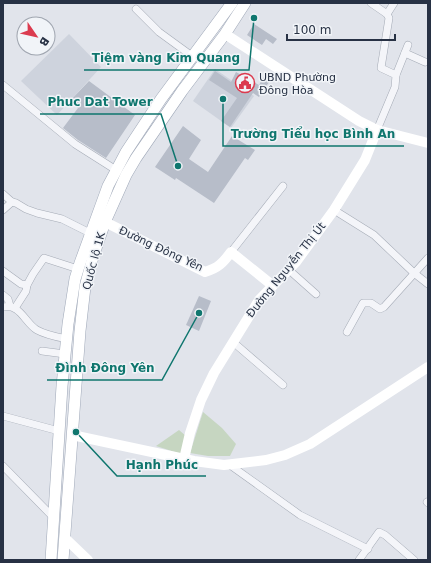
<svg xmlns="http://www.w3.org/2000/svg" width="431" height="563" font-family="'DejaVu Sans',sans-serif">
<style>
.built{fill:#ced3dd}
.green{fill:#c6d6c1}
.building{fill:#b7bdc9}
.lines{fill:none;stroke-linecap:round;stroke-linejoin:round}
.street-casing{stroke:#a5abb6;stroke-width:8}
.primary-casing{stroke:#9fa8b8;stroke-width:12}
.street{stroke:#f4f5f9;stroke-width:7}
.secondary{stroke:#fff;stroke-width:10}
.primary{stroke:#fff;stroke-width:11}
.labels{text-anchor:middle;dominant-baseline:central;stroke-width:3;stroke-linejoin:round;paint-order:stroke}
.poi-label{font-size:11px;fill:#273144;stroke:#f1f4f8;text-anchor:start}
.street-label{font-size:11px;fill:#273144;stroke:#f1f4f8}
.leader{fill:none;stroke:#0f766e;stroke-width:1.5}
.callout-dot{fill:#0f766e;stroke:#f1f4f8;stroke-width:1.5}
.callout-label{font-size:12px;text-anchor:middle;font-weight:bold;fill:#0f766e;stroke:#f1f4f8;stroke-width:3;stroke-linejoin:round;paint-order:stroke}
</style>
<rect width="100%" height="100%" fill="#e1e4eb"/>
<g class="built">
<polygon points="69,34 101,67 57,115 21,81"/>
<polygon points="215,69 254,96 231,128 193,101"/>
</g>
<g class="green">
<polygon points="203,412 222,428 236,444 230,456 208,456 190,453"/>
<polygon points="179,430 186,436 181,454 156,446"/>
</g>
<g class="building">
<polygon points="254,24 277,39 273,44 266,39 262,45 247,35"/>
<polygon points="215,71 231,82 236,72 259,85 265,75 271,79 259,97 253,93 230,127 221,121 237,98 209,80"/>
<polygon points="89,81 135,115 106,158 78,140 63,128 78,108 69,102"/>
<polygon points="183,126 201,140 189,159 208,172 232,136 255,150 248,160 245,158 214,203 176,178 175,180 155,167"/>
<polygon points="199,296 211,301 199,331 186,325"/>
</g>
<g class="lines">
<defs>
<g id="street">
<polyline points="371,3 387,14 389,18 381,68 396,75 395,87 377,130"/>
<polyline points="136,9 159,32 192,56"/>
<polyline points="387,14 394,3"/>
<polyline points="405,53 425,62"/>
<polyline points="396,75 408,45"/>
<polyline points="3,85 75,144 116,170"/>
<polyline points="3,194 12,202 16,203 26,209 37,213 62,219 90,233"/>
<polyline points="3,210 12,202"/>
<polyline points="334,210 374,235 414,273 428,284"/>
<polyline points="231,252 283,186"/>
<polyline points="289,270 316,294"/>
<polyline points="3,271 21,284 27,285"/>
<polyline points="3,295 8,299 10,306"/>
<path d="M3 307C20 303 25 323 37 330 46 335 57 337 67 339"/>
<polyline points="15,308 26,291 27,285 33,274 44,258 78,269"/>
<polyline points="347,332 363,303 371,303 380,309 384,307 428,258"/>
<polyline points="233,342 283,385"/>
<polyline points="42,351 65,354"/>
<polyline points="3,416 59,431"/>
<polyline points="230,465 300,515 368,549"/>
<polyline points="3,466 54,518"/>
<polyline points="427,502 428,503"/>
<polyline points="359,560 379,532 385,535 414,560"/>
</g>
<g id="primary">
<polyline points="51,560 62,386 68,324 75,279 80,263 108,186 126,152 161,99 232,3"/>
<polyline points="63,560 80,331 85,287 93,257 105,222 126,175 136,158 182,91 225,34 245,3"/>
</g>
</defs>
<use href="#street" class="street-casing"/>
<use href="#primary" class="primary-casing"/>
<use href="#street" class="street"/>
<g class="secondary">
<polyline points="225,34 359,121 377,130 428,143"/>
<path d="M105 222 205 272C218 268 223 263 231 252L272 285"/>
<polyline points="72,435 194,461 224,465 266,460 285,455 310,444 428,367"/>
<polyline points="184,459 190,433 201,400 214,373 259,300 296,262 334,210 365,160 377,130"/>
<polyline points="65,538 88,560"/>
</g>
<use href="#primary" class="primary"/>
</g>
<defs>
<symbol id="civic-ring" viewBox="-11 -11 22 22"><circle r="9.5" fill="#f1f4f8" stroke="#db3b4f" stroke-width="1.5"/><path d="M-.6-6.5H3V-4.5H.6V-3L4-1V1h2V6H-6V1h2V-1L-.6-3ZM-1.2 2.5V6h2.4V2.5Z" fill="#db3b4f"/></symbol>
</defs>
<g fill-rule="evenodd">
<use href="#civic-ring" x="234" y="72" width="22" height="22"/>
</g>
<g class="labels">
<g class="poi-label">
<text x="259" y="77">UBND Phường<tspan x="259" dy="13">Đông Hòa</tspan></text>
</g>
<g class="street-label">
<text transform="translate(161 249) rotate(25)">Đường Đông Yên</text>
<text transform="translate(94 261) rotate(-75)">Quốc lộ 1K</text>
<text transform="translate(286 270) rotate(-51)">Đường Nguyễn Thị Út</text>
</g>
</g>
<path class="leader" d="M254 18L249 70H84M178 166L161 114H40M223 99L223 146H404M199 313L162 380H47M76 432L117 476H206"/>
<g class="callout-dot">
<circle cx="254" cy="18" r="4"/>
<circle cx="178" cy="166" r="4"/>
<circle cx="223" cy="99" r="4"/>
<circle cx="199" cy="313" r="4"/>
<circle cx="76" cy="432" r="4"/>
</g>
<g class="callout-label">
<text x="166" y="62">Tiệm vàng Kim Quang</text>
<text x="100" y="106">Phuc Dat Tower</text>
<text x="313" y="138">Trường Tiểu học Bình An</text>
<text x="105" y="372">Đình Đông Yên</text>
<text x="162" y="469">Hạnh Phúc</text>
</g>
<rect width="431" height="563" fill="none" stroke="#273144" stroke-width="8"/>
<g transform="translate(36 36) rotate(124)"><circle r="19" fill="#f1f4f8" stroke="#a0a6b0"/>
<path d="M0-3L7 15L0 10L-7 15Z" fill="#db3b4f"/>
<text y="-6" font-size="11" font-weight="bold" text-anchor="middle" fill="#273144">B</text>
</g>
<path d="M287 34v6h108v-6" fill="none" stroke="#273144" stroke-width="2"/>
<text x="293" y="34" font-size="12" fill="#273144" stroke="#f1f4f8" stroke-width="3" paint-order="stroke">100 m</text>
</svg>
